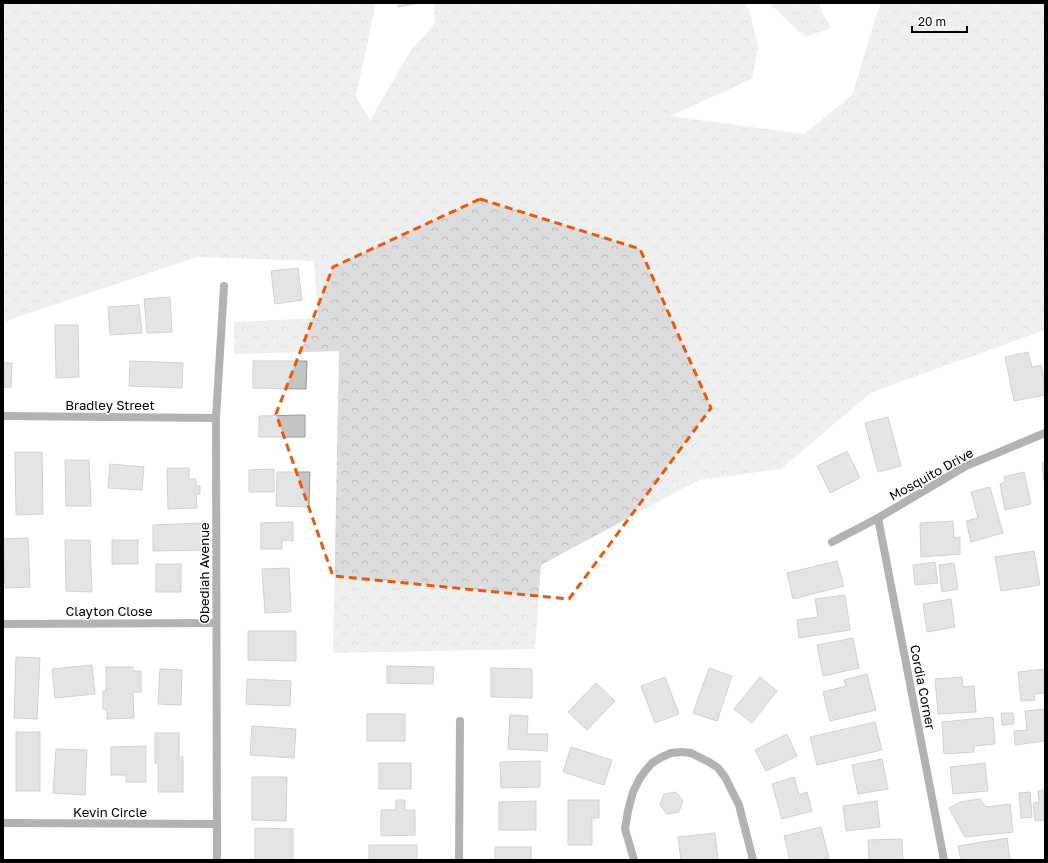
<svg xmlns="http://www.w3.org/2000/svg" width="1048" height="863" font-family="'Golos Text',sans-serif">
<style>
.forest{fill:url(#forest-crowns)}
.building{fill:#c4c4c4;stroke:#999}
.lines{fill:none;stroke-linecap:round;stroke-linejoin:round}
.street{stroke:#555;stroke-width:8}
.marked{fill:none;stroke:#e8590c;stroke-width:3;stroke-dasharray:8 5;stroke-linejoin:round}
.labels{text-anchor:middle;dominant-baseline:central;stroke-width:3;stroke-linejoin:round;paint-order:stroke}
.street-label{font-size:13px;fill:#000;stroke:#fff}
</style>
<defs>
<pattern id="forest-crowns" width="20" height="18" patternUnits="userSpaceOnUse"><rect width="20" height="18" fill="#dcdcdc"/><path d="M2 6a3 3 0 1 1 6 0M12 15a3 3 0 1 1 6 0" fill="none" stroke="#bbb"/></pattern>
</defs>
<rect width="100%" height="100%" fill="#fff"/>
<g class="forest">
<polygon points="3,3 376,3 356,96 370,120 411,50 435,24 434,3 744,3 749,10 758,46 752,79 670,116 804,134 852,95 879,7 883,3 1045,3 1045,330 872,392 781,469 699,480 541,565 535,649 333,653 339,351 234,354 234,322 318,318 314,261 197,257 3,322"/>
<polygon points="769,3 819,3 823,14 831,28 805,37"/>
</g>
<g class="building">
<polygon points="398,3 419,3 398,7"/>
<polygon points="298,268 302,300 275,304 271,271"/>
<polygon points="170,297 172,332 147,333 144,299"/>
<polygon points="139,305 142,333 110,335 108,307"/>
<polygon points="55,325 78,325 79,377 56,378"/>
<polygon points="1028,352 1032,367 1041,365 1045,382 1045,395 1014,401 1005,357"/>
<polygon points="130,361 183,363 182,388 129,386"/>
<polygon points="253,361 307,361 306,389 253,388"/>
<polygon points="3,363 12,363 11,387 3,387"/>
<polygon points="305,415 305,437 259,437 259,416"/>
<polygon points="888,417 901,466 878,472 865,423"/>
<polygon points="847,451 860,478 830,493 817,466"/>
<polygon points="15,452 42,452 43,514 16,515"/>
<polygon points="65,460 89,460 91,506 66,506"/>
<polygon points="1045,463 1045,489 1042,464"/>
<polygon points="110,464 144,467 142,490 108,488"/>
<polygon points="167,468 189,468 189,479 196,479 196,486 200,486 200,494 196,494 197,508 168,509"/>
<polygon points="274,469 274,492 249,492 249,470"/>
<polygon points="277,472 310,472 309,507 276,506"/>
<polygon points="1024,472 1031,504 1005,510 1000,484 1005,482 1004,477"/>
<polygon points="990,487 1003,533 971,542 966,521 978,518 971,492"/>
<polygon points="953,521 954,538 960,537 960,554 921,557 920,523"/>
<polygon points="293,522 293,541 282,540 282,549 261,549 261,523"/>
<polygon points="204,523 205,550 153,551 153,525"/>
<polygon points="28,538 30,587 5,588 3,539"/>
<polygon points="65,540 90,540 92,592 66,591"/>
<rect x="112" y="540" width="26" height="24"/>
<polygon points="1034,551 1040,585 1001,591 995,557"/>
<polygon points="837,561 844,586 793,599 787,573"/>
<polygon points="935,562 938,583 915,585 913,565"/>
<polygon points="954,563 958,589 942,592 939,565"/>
<rect x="156" y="564" width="25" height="28"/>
<polygon points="289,568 291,612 265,613 262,569"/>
<polygon points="845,595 850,630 799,638 797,620 818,617 815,599"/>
<polygon points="951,599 955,627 927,632 923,604"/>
<polygon points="248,631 296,631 296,661 248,660"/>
<polygon points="853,638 859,668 823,676 817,645"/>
<polygon points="16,657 40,658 37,719 14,718"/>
<polygon points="92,665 95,694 55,698 52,669"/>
<polygon points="387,666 434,667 433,684 387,683"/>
<polygon points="106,667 133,667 133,671 141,671 141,692 133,692 134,718 107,719 107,709 103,709 103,691 106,691"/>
<polygon points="491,668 532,669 532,698 491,697"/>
<polygon points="709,668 732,676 717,721 693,713"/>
<polygon points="160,669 182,670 181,705 158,704"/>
<polygon points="1045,669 1045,693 1034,694 1035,700 1021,701 1018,672"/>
<polygon points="867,674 876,710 830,721 823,692 846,686 844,680"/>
<polygon points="665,677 679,714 655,723 641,686"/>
<polygon points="760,677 777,691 752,723 734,709"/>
<polygon points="962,677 963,687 974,686 976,712 938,714 935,679"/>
<polygon points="247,679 291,681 290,706 246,704"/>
<polygon points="596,683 615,701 587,730 568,712"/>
<polygon points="1045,709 1045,741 1015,745 1014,731 1027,730 1025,711"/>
<polygon points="1001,713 1013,713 1014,724 1002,725"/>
<rect x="367" y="714" width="38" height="27"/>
<polygon points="510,715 528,716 527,734 548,734 547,751 508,749"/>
<polygon points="993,717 995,744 974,746 974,752 944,754 942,722"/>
<polygon points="875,722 882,750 817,765 810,737"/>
<polygon points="252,726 296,729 294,758 250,755"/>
<rect x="16" y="732" width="24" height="59"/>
<polygon points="155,733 179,733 179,757 183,757 183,792 158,792 158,763 155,763"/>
<polygon points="787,734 797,756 766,771 755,750"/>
<polygon points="146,746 146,782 126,782 126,775 111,775 111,747"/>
<polygon points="571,747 612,760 604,785 563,772"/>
<polygon points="56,749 87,750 85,795 53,793"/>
<polygon points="882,759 888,789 858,794 852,765"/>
<polygon points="540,761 540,787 501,788 500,762"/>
<rect x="379" y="763" width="32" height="26"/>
<polygon points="985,763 988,791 953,794 950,767"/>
<polygon points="252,777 287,777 286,821 252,820"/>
<polygon points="794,777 799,795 807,792 812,811 782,819 772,784"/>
<polygon points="1045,790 1045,824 1044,820 1035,821 1033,803 1039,802 1038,791"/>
<polygon points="676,792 683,801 679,812 667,814 660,805 664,794"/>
<polygon points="1030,792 1032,817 1021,818 1019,793"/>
<polygon points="980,799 986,807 1010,804 1013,832 965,837 949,808 960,802"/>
<polygon points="396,800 405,800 405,810 415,810 415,835 381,836 381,810 396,810"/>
<polygon points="568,800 599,800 599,818 592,818 592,845 568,845"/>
<polygon points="536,801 536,830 499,830 499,802"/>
<polygon points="877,801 880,827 846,831 843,806"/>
<polygon points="821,827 829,858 820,860 790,860 784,836"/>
<polygon points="255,828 293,829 293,860 255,860"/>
<polygon points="715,833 718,860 681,860 678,837"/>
<polygon points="1007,838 1010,860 961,860 958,846"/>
<polygon points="902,839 903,860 861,860 869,860 868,840"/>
<rect x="369" y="845" width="48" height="15"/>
<rect x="495" y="847" width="36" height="13"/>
</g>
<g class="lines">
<g class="street">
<polyline points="3,416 216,418"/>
<polyline points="878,518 944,860"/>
<polyline points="832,542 878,518 966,466 1045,433"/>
<polyline points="3,624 216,623"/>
<polyline points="3,823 216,824"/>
<polyline points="217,860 216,418 224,286"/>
<polyline points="459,860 460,721"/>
<polyline points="634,860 625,829 628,811 633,792 640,778 646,770 652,763 662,757 671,753 682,752 691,753 709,762 718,768 725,777 739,805 753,860"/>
</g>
</g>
<path d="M0 0H1048V863H0ZM480 199 640 249 711 408 569 599 333 576 276 414 333 267Z" fill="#fff" fill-opacity=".55" fill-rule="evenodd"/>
<path class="marked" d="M480 199 640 249 711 408 569 599 333 576 276 414 333 267Z"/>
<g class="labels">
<g class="street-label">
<text x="110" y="405">Bradley Street</text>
<text transform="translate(931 474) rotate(-29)">Mosquito Drive</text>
<text transform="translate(204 573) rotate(-90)">Obediah Avenue</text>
<text x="109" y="611">Clayton Close</text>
<text transform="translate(923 687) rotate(79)">Cordia Corner</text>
<text x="110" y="812">Kevin Circle</text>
</g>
</g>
<rect width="1048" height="863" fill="none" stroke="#000000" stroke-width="8"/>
<path d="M912 26v6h55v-6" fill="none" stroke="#000000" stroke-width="2"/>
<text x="918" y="26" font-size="12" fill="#000000" stroke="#ffffff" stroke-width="3" paint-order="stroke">20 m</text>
</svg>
